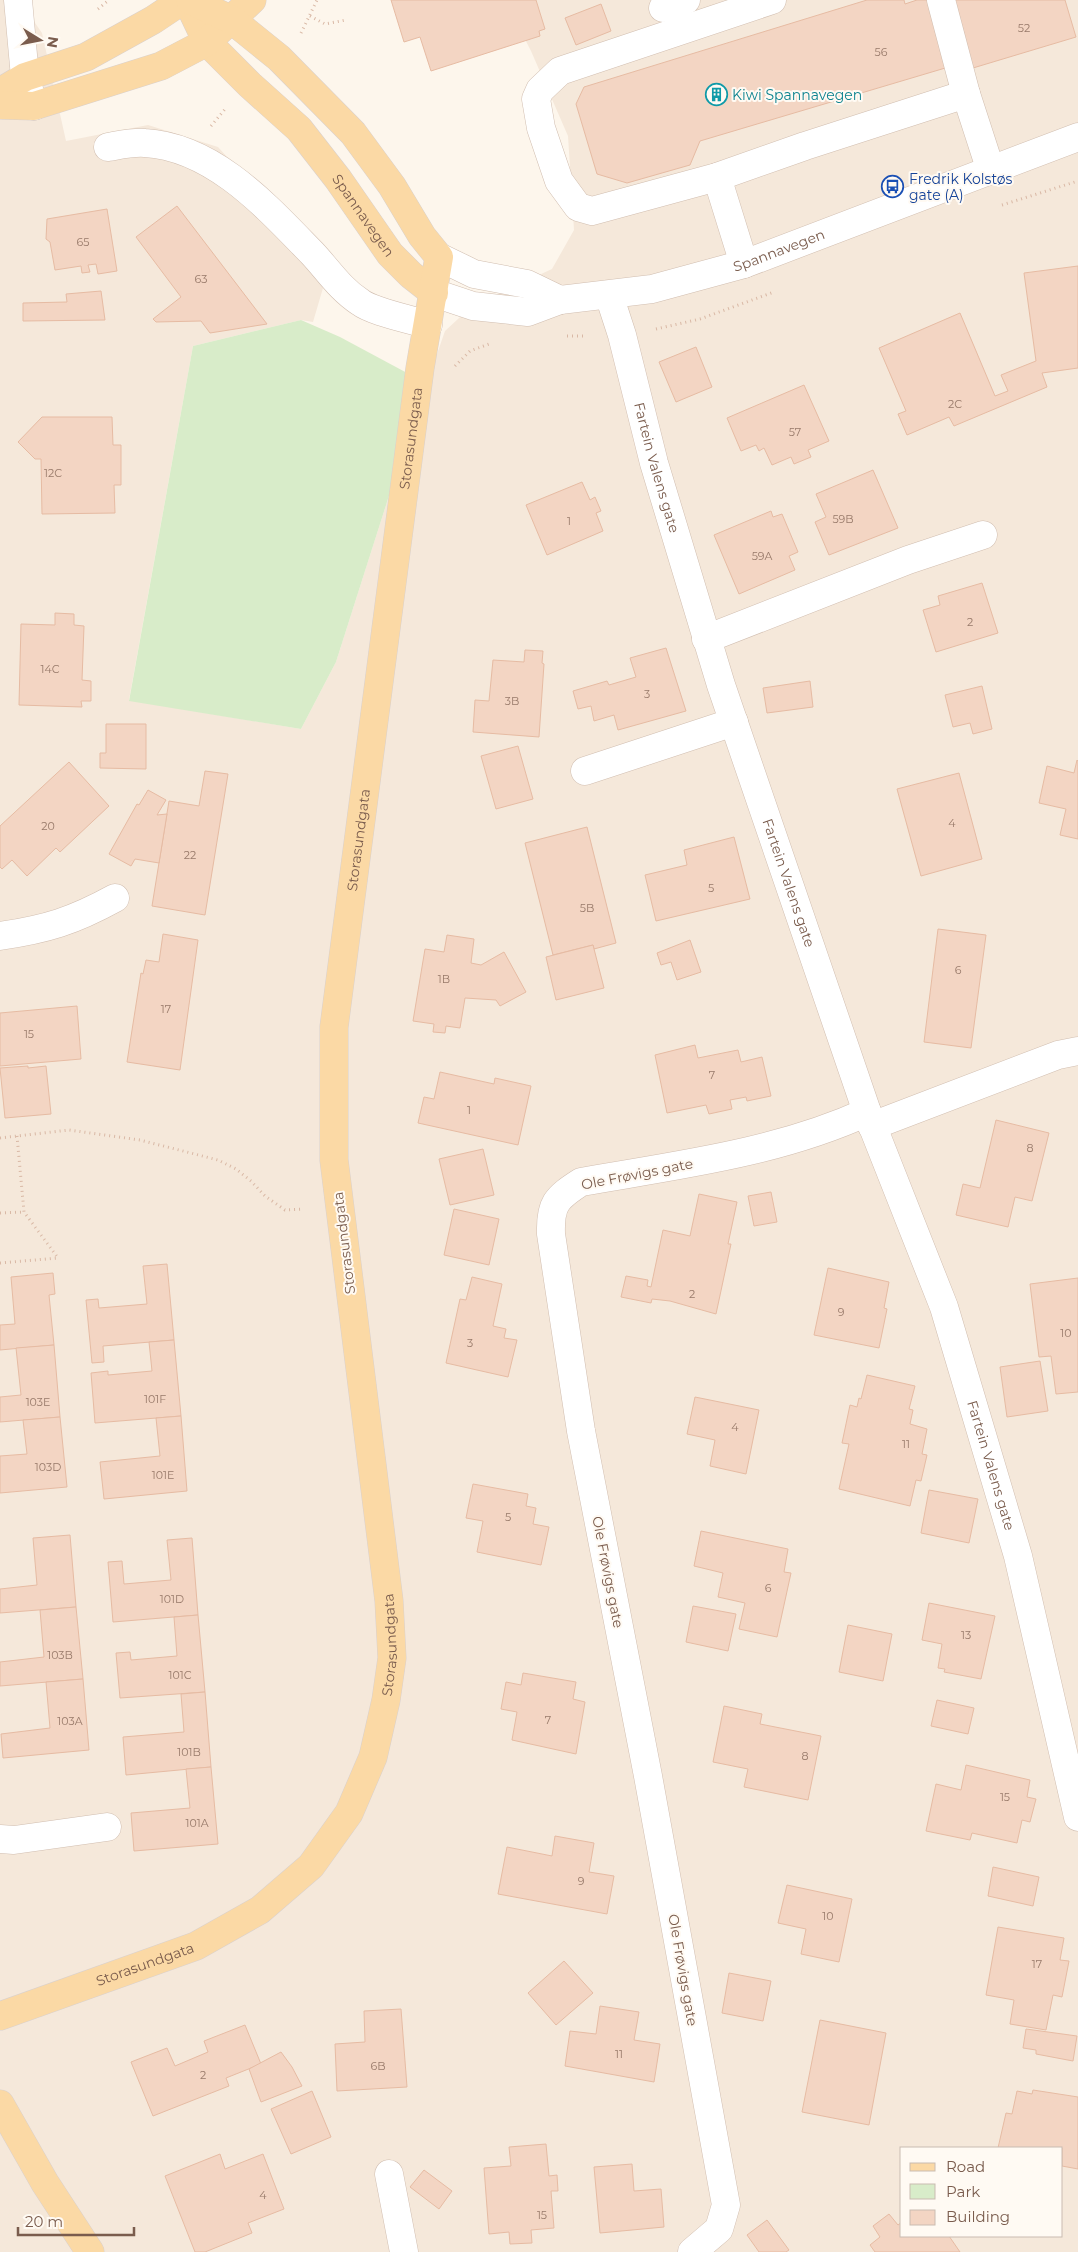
<svg xmlns="http://www.w3.org/2000/svg" width="1078" height="2252" font-family="Montserrat,sans-serif">
<style>
.residential{fill:#f5e8da;fill-rule:evenodd}
.green{fill:#d8ecc9}
.building{fill:#f3d5c3;stroke:#e6bba3}
.lines{fill:none;stroke-linecap:round;stroke-linejoin:round}
.minor-casing{stroke:#d1beb0;stroke-width:29}
.major-casing{stroke:#dad1cd;stroke-width:29}
.path{stroke:#d9b8a5;stroke-width:3;stroke-dasharray:1 4;stroke-linecap:butt}
.minor{stroke:#fff;stroke-width:28}
.major{stroke:#fbd9a5;stroke-width:28}
.labels{text-anchor:middle;dominant-baseline:central;stroke-width:4;stroke-linejoin:round;paint-order:stroke}
.number-label{font-size:11px;fill:#987a6a}
.culture-label{font-size:14px;fill:#0d838f;stroke:#fffaf3;text-anchor:start}
.transit-label{font-size:14px;fill:#164399;stroke:#fffaf3;text-anchor:start}
.street-label{font-size:14px;fill:#7a5c4d;stroke:#fffaf3}
</style>
<rect width="100%" height="100%" fill="#fdf6ec"/>
<path class="residential" d="M0 0H25L24 7 42 33 66 141 148 125 218 147 289 225 323 288 313 322 301 320 193 346 129 700 301 729 336 662 402 455 445 331 472 306 552 269 574 230 568 136 531 51 505 0H1078V2252H0ZM902 2148H1062V2236H902Z"/>
<polygon class="green" points="301,320 340,337 422,381 402,455 336,662 301,729 129,701 193,346"/>
<g class="building">
<polygon points="391,0 536,0 545,29 539,31 540,36 431,71 420,37 404,42"/>
<polygon points="867,0 904,0 905,4 917,0 932,0 952,66 700,141 690,165 627,183 597,174 576,104 584,87"/>
<polygon points="952,0 1065,0 1076,37 973,68"/>
<polygon points="601,4 611,31 576,45 565,18"/>
<polygon points="177,206 267,324 210,333 201,321 156,322 153,319 181,297 136,237"/>
<polygon points="107,209 117,271 98,274 96,264 88,265 90,272 82,273 81,266 55,270 50,242 46,239 47,219"/>
<polygon points="1078,266 1078,368 1042,373 1047,387 954,426 949,417 907,435 898,414 906,411 879,348 960,313 995,396 1008,391 1001,375 1036,361 1024,273"/>
<polygon points="101,291 105,320 23,321 23,303 67,302 66,294"/>
<polygon points="696,347 712,387 676,402 659,362"/>
<polygon points="804,385 829,441 808,450 811,457 794,464 791,457 772,465 764,448 759,451 756,445 741,451 727,418"/>
<polygon points="42,417 112,417 113,445 121,445 121,485 114,485 115,513 42,514 41,459 35,459 18,442"/>
<polygon points="873,470 898,528 829,555 815,522 826,517 816,494"/>
<polygon points="582,482 590,500 595,497 601,511 596,513 603,531 547,555 526,505"/>
<polygon points="771,511 773,517 782,514 798,552 789,556 795,570 739,594 714,535"/>
<polygon points="982,583 998,633 936,652 923,610 940,605 938,596"/>
<polygon points="55,613 74,614 74,625 84,626 82,680 91,681 91,701 81,701 82,707 19,705 21,624 55,625"/>
<polygon points="666,648 686,711 618,730 614,715 594,721 591,706 578,709 573,691 607,681 609,685 636,677 630,658"/>
<polygon points="525,650 543,651 542,663 544,664 539,737 473,732 475,700 489,701 493,660 524,662"/>
<polygon points="810,681 813,707 767,713 763,688"/>
<polygon points="982,686 992,729 973,734 970,723 953,727 945,695"/>
<polygon points="106,724 146,724 146,769 100,768 100,753 106,753"/>
<polygon points="518,746 533,799 496,809 481,756"/>
<polygon points="1077,760 1078,761 1078,839 1060,835 1066,809 1039,803 1047,766 1074,773"/>
<polygon points="69,762 109,806 60,852 56,848 27,876 12,860 2,869 0,867 0,826"/>
<polygon points="205,771 228,774 205,915 152,906 169,801 199,806"/>
<polygon points="959,773 982,859 921,876 897,789"/>
<polygon points="148,790 166,800 157,815 167,814 159,863 135,859 131,866 109,854 137,804 139,805"/>
<polygon points="587,827 616,943 594,949 593,945 553,955 525,843"/>
<polygon points="734,837 750,899 656,921 645,875 687,865 684,850"/>
<polygon points="938,929 986,935 971,1048 924,1042"/>
<polygon points="163,934 198,940 180,1070 127,1062 141,973 143,974 146,960 159,962"/>
<polygon points="447,935 474,939 471,963 481,965 504,952 526,992 500,1006 496,1000 465,998 460,1028 446,1026 445,1033 433,1032 434,1024 413,1021 425,949 444,952"/>
<polygon points="690,940 701,972 677,980 671,962 661,965 657,953"/>
<polygon points="593,945 604,988 556,1000 546,957"/>
<polygon points="77,1006 81,1059 0,1066 0,1013"/>
<polygon points="695,1045 698,1058 738,1050 741,1062 762,1057 771,1096 747,1101 746,1097 730,1100 732,1109 709,1114 706,1105 667,1113 655,1055"/>
<polygon points="28,1066 28,1068 46,1066 51,1114 5,1118 0,1068"/>
<polygon points="440,1072 494,1084 495,1078 531,1086 518,1145 418,1123 424,1097 434,1099"/>
<polygon points="996,1120 1049,1133 1032,1201 1015,1197 1008,1227 956,1215 963,1184 980,1188"/>
<polygon points="483,1149 494,1195 450,1205 439,1159"/>
<polygon points="771,1192 777,1222 754,1226 748,1196"/>
<polygon points="699,1194 737,1202 728,1244 731,1244 716,1314 670,1301 652,1299 651,1303 621,1297 626,1276 648,1280 647,1286 651,1287 663,1230 690,1236"/>
<polygon points="454,1209 499,1219 489,1265 444,1255"/>
<polygon points="167,1264 174,1340 103,1346 104,1362 92,1363 86,1300 98,1299 99,1308 147,1304 143,1266"/>
<polygon points="828,1268 889,1282 884,1308 887,1309 879,1348 814,1335"/>
<polygon points="53,1273 55,1294 49,1295 54,1345 0,1350 0,1325 15,1324 11,1277"/>
<polygon points="472,1277 502,1284 493,1326 506,1329 504,1338 517,1340 508,1377 446,1363 460,1299 466,1300"/>
<polygon points="1078,1278 1078,1392 1056,1394 1051,1356 1039,1357 1030,1284"/>
<polygon points="174,1340 181,1416 95,1423 91,1373 108,1371 108,1375 152,1371 149,1342"/>
<polygon points="54,1345 60,1417 0,1422 0,1397 21,1395 16,1348"/>
<polygon points="1040,1361 1048,1411 1007,1417 1000,1367"/>
<polygon points="867,1375 915,1386 909,1409 913,1410 910,1424 927,1429 922,1454 927,1455 921,1481 916,1480 910,1506 839,1489 849,1444 842,1443 850,1405 857,1407 859,1398 861,1399"/>
<polygon points="695,1397 759,1410 746,1474 710,1466 715,1440 687,1434"/>
<polygon points="181,1416 187,1491 104,1499 100,1462 160,1456 156,1418"/>
<polygon points="60,1417 67,1487 0,1493 0,1456 27,1454 23,1420"/>
<polygon points="473,1484 528,1494 526,1506 536,1508 533,1524 549,1527 541,1565 477,1552 483,1521 466,1518"/>
<polygon points="929,1490 978,1499 969,1543 921,1533"/>
<polygon points="701,1531 788,1549 784,1572 791,1573 777,1637 739,1629 745,1603 718,1597 723,1573 694,1566"/>
<polygon points="70,1535 76,1607 0,1613 0,1589 37,1585 33,1538"/>
<polygon points="192,1538 198,1615 113,1622 108,1562 122,1561 124,1584 171,1580 167,1540"/>
<polygon points="929,1603 995,1616 981,1679 944,1672 945,1669 938,1668 942,1644 922,1640"/>
<polygon points="693,1606 736,1614 728,1651 686,1642"/>
<polygon points="76,1607 83,1679 0,1686 0,1662 44,1657 40,1610"/>
<polygon points="198,1615 205,1692 120,1698 116,1653 130,1652 131,1660 177,1656 174,1617"/>
<polygon points="848,1625 892,1634 883,1681 839,1672"/>
<polygon points="523,1673 576,1682 573,1699 585,1702 576,1754 512,1740 517,1712 501,1709 506,1682 521,1685"/>
<polygon points="83,1679 89,1750 3,1758 1,1734 50,1728 46,1682"/>
<polygon points="205,1692 211,1767 126,1775 123,1737 184,1732 181,1694"/>
<polygon points="937,1700 974,1708 968,1734 931,1726"/>
<polygon points="724,1706 762,1714 760,1724 821,1736 808,1800 744,1787 748,1769 713,1762"/>
<polygon points="966,1765 1030,1780 1027,1797 1036,1799 1030,1822 1022,1820 1017,1843 972,1833 970,1840 926,1831 936,1784 961,1790"/>
<polygon points="211,1767 218,1844 134,1851 131,1813 190,1808 186,1769"/>
<polygon points="555,1836 594,1843 589,1872 614,1876 607,1914 498,1894 507,1847 552,1856"/>
<polygon points="993,1867 1039,1877 1033,1906 988,1896"/>
<polygon points="787,1885 852,1899 839,1962 801,1954 806,1929 778,1923"/>
<polygon points="998,1927 1064,1938 1060,1960 1069,1961 1062,1997 1053,1995 1046,2030 1010,2024 1014,2000 986,1995"/>
<polygon points="564,1961 593,1993 556,2025 528,1993"/>
<polygon points="729,1973 771,1981 763,2021 722,2013"/>
<polygon points="600,2006 639,2012 634,2040 660,2044 654,2082 565,2066 570,2031 596,2034"/>
<polygon points="401,2009 407,2087 337,2091 335,2044 365,2042 364,2011"/>
<polygon points="820,2020 886,2033 869,2125 802,2112"/>
<polygon points="245,2025 261,2064 226,2078 229,2086 153,2116 131,2062 167,2048 175,2066 208,2052 204,2041"/>
<polygon points="1026,2029 1077,2036 1073,2061 1036,2054 1036,2050 1023,2048"/>
<polygon points="281,2052 292,2067 302,2086 261,2102 249,2069"/>
<polygon points="1033,2090 1078,2097 1078,2169 1062,2166 1062,2148 998,2148 1006,2113 1012,2114 1017,2091 1032,2094"/>
<polygon points="312,2091 331,2137 291,2154 271,2109"/>
<polygon points="546,2144 549,2176 557,2175 558,2191 551,2191 554,2228 531,2230 532,2243 510,2244 509,2232 489,2234 484,2168 511,2166 509,2147"/>
<polygon points="220,2154 225,2169 263,2154 284,2209 248,2223 252,2233 205,2252 195,2252 165,2176"/>
<polygon points="632,2164 634,2191 661,2189 664,2227 600,2233 594,2167"/>
<polygon points="424,2170 452,2191 439,2209 410,2187"/>
<polygon points="889,2214 898,2225 902,2222 902,2236 949,2236 960,2252 875,2252 870,2245 880,2237 873,2226"/>
<polygon points="767,2220 789,2250 786,2252 759,2252 747,2235"/>
</g>
<g class="lines">
<defs>
<g id="minor">
<polyline points="18,0 25,77 34,106"/>
<polyline points="772,0 560,71 540,90 536,99 541,128 559,181 578,207 592,211 717,177 805,146 966,94"/>
<polyline points="941,0 966,94 990,168"/>
<polyline points="663,8 686,0"/>
<path d="M108 147C120 145 133 142 145 143 214 147 267 207 312 253 328 270 340 289 360 302 373 312 410 319 428 325"/>
<polyline points="717,177 744,264"/>
<polyline points="439,257 474,274 527,284 560,300"/>
<path id="s1" d="M434 293 473 306 528 312 560 300 652 289 744 264 1078 137"/>
<path id="s2" d="M609 295 622 335 654 463 721 685 867 1112 944 1307 1018 1556 1078 1817"/>
<polyline points="706,639 908,560 983,535"/>
<polyline points="585,771 734,722"/>
<path d="M0 936C47 929 73 921 115 898"/>
<polyline points="872,1126 1058,1055 1078,1051"/>
<polyline points="0,1839 14,1840 107,1827"/>
<polyline points="389,2174 404,2252"/>
<path d="M692 2252 719 2229 726 2205 648 1776 581 1431 551 1234C550 1204 556 1198 581 1182 678 1165 777 1153 867 1112"/>
</g>
<g id="major">
<path id="s3" d="M187 0 207 42 250 85 299 129 338 179 390 254 411 275 434 293"/>
<polyline points="0,92 25,77 86,57 153,20 183,0"/>
<polyline points="0,105 34,106 161,66 207,42 252,0"/>
<path id="s4" d="M0 2016 196 1946 260 1910 311 1866 349 1813 373 1757 386 1700 392 1658 389 1601 334 1160V1027L420 368 439 257 422 236 392 186 353 133 279 58 232 20 190 0"/>
<polyline points="0,2104 45,2183 90,2252"/>
</g>
</defs>
<use href="#minor" class="minor-casing"/>
<use href="#major" class="major-casing"/>
<g class="path">
<polyline points="98,9 109,0"/>
<polyline points="310,16 325,24 346,20"/>
<polyline points="301,33 317,0"/>
<polyline points="211,126 226,108"/>
<polyline points="1002,205 1078,181"/>
<polyline points="656,329 700,319 774,292"/>
<polyline points="567,336 585,336"/>
<polyline points="455,366 470,351 489,344"/>
<polyline points="17,1136 24,1212 58,1258"/>
<polyline points="0,1138 69,1130 140,1140 218,1160 236,1169 251,1181 265,1196 285,1210 304,1209"/>
<polyline points="0,1213 24,1212"/>
<polyline points="0,1263 58,1258"/>
</g>
<use href="#minor" class="minor"/>
<use href="#major" class="major"/>
</g>
<defs>
<symbol id="building-ring" viewBox="-11 -11 22 22"><circle r="9.5" fill="#fffaf3" stroke="#0f9aa8" stroke-width="1.5"/><path d="M-4-6H4V6H1V3H-1V6H-4ZM-2.5-4.3h1.7v1.8h-1.7ZM.8-4.3h1.7v1.8H.8ZM-2.5-1h1.7V.8h-1.7ZM.8-1h1.7V.8H.8Z" fill="#0f9aa8"/></symbol>
<symbol id="bus-ring" viewBox="-11 -11 22 22"><circle r="9.5" fill="#fffaf3" stroke="#1a4fb4" stroke-width="1.5"/><path d="M-5-6H5V4H4V6H2V4H-2V6H-4V4H-5ZM-3.5-4V0h7V-4ZM-3.5 1.2v1.5H-2V1.2ZM2 1.2v1.5H3.5V1.2Z" fill="#1a4fb4"/></symbol>
</defs>
<g fill-rule="evenodd">
<use href="#building-ring" x="704" y="82" width="25" height="25"/>
<use href="#bus-ring" x="880" y="174" width="25" height="25"/>
</g>
<g class="labels">
<g class="number-label">
<text x="1024" y="28">52</text>
<text x="881" y="52">56</text>
<text x="83" y="242">65</text>
<text x="201" y="279">63</text>
<text x="955" y="404">2C</text>
<text x="795" y="432">57</text>
<text x="53" y="473">12C</text>
<text x="843" y="519">59B</text>
<text x="569" y="521">1</text>
<text x="762" y="556">59A</text>
<text x="970" y="622">2</text>
<text x="50" y="669">14C</text>
<text x="647" y="694">3</text>
<text x="512" y="701">3B</text>
<text x="952" y="823">4</text>
<text x="48" y="826">20</text>
<text x="190" y="855">22</text>
<text x="711" y="888">5</text>
<text x="587" y="908">5B</text>
<text x="958" y="970">6</text>
<text x="444" y="979">1B</text>
<text x="166" y="1009">17</text>
<text x="29" y="1034">15</text>
<text x="712" y="1075">7</text>
<text x="469" y="1110">1</text>
<text x="1030" y="1148">8</text>
<text x="692" y="1294">2</text>
<text x="841" y="1312">9</text>
<text x="1066" y="1333">10</text>
<text x="470" y="1343">3</text>
<text x="155" y="1399">101F</text>
<text x="38" y="1402">103E</text>
<text x="735" y="1427">4</text>
<text x="906" y="1444">11</text>
<text x="48" y="1467">103D</text>
<text x="163" y="1475">101E</text>
<text x="508" y="1517">5</text>
<text x="768" y="1588">6</text>
<text x="172" y="1599">101D</text>
<text x="966" y="1635">13</text>
<text x="60" y="1655">103B</text>
<text x="180" y="1675">101C</text>
<text x="548" y="1720">7</text>
<text x="70" y="1721">103A</text>
<text x="189" y="1752">101B</text>
<text x="805" y="1756">8</text>
<text x="1005" y="1797">15</text>
<text x="197" y="1823">101A</text>
<text x="581" y="1881">9</text>
<text x="828" y="1916">10</text>
<text x="1037" y="1964">17</text>
<text x="619" y="2054">11</text>
<text x="378" y="2066">6B</text>
<text x="203" y="2075">2</text>
<text x="263" y="2195">4</text>
<text x="542" y="2215">15</text>
</g>
<g class="culture-label">
<text x="732" y="95">Kiwi Spannavegen</text>
</g>
<g class="transit-label">
<text x="909" y="179">Fredrik Kolstøs<tspan x="909" dy="16">gate (A)</tspan></text>
</g>
<g class="street-label">
<text stroke="none"><textPath href="#s3" startOffset="281">Spannavegen</textPath></text>
<text stroke="none"><textPath href="#s1" startOffset="356">Spannavegen</textPath></text>
<text stroke="none"><textPath href="#s4" startOffset="1804">Storasundgata</textPath></text>
<text stroke="none"><textPath href="#s2" startOffset="179">Fartein Valens gate</textPath></text>
<text stroke="none"><textPath href="#s4" startOffset="1399">Storasundgata</textPath></text>
<text stroke="none"><textPath href="#s2" startOffset="615">Fartein Valens gate</textPath></text>
<text transform="translate(637 1174) rotate(-11)">Ole Frøvigs gate</text>
<text transform="translate(344 1243) rotate(-97)">Storasundgata</text>
<text stroke="none"><textPath href="#s2" startOffset="1232">Fartein Valens gate</textPath></text>
<text transform="translate(608 1572) rotate(79)">Ole Frøvigs gate</text>
<text stroke="none"><textPath href="#s4" startOffset="589">Storasundgata</textPath></text>
<text stroke="none"><textPath href="#s4" startOffset="154">Storasundgata</textPath></text>
<text transform="translate(683 1970) rotate(80)">Ole Frøvigs gate</text>
</g>
</g>
<rect x="900" y="2147" width="162" height="90" fill="#fffaf3" stroke="#cabbb1"/>
<rect x="910" y="2163" width="25" height="8" fill="#fbd9a5" stroke="#cabbb1"/>
<text x="946" y="2172" font-size="15" fill="#7a5c4d">Road</text>
<rect x="910" y="2184" width="25" height="15" fill="#d8ecc9" stroke="#cabbb1"/>
<text x="946" y="2197" font-size="15" fill="#7a5c4d">Park</text>
<rect x="910" y="2210" width="25" height="15" fill="#f3d5c3" stroke="#cabbb1"/>
<text x="946" y="2222" font-size="15" fill="#7a5c4d">Building</text>
<g transform="translate(40 40) rotate(100)" stroke="#fffaf3" stroke-width="4" paint-order="stroke">
<path d="M0-4L9 19L0 12L-9 19Z" fill="#7a5c4d"/>
<text y="-8" font-size="14" font-weight="bold" text-anchor="middle" fill="#7a5c4d">N</text>
</g>
<path d="M18 2227v8h116v-8" fill="none" stroke="#7a5c4d" stroke-width="2.5"/>
<text x="25" y="2227" font-size="15" fill="#7a5c4d" stroke="#fffaf3" stroke-width="4" paint-order="stroke">20 m</text>
</svg>
